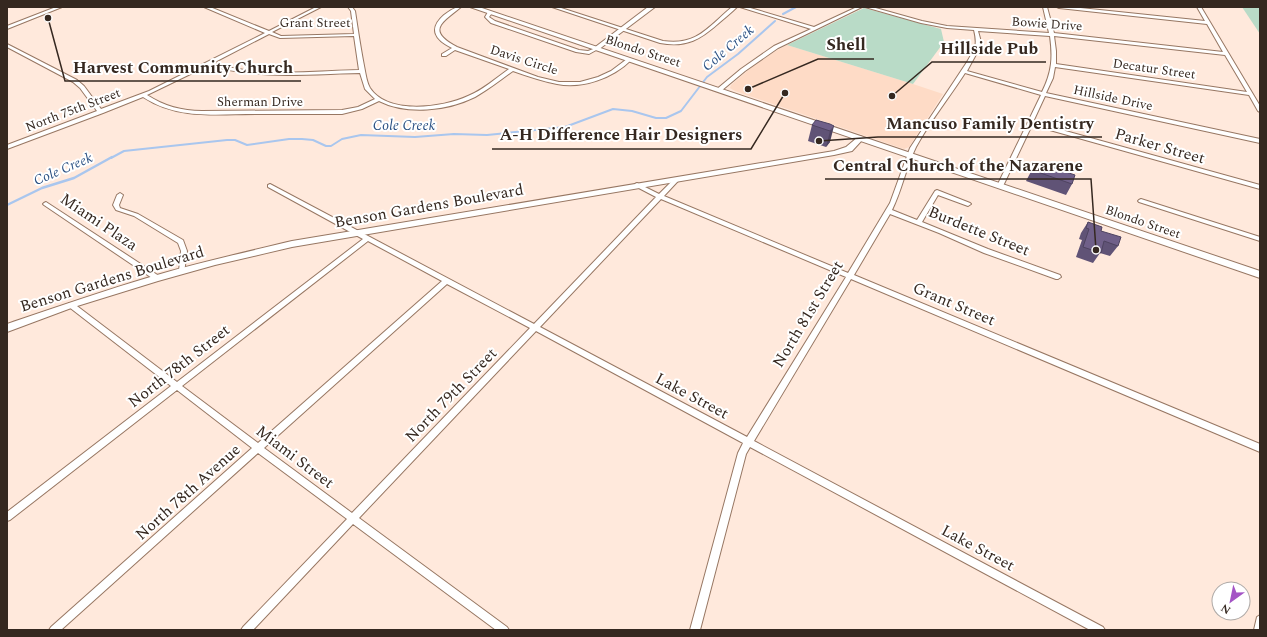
<svg xmlns="http://www.w3.org/2000/svg" width="1267" height="637" font-family="Spectral,serif">
<style>
.built{fill:#fedbc6}
.green{fill:#b9dbc7}
.lines{fill:none;stroke-linecap:round;stroke-linejoin:round}
.stream-far1{stroke:#a9c6ee;stroke-width:2}
.stream{stroke:#a9c6ee;stroke-width:2.5}
.minor-casing{stroke:#977763;stroke-width:2}
.tertiary-casing{stroke:#977763;stroke-width:2}
.secondary-casing{stroke:#977763;stroke-width:2}
.minor{fill:#fff;fill-rule:evenodd}
.tertiary{fill:#fff;fill-rule:evenodd}
.secondary{fill:#fff;fill-rule:evenodd}
.wall{fill:#605376}
.shaded-wall{fill:#4e4360}
.building{fill:#706089;stroke:#4e4360}
.labels{text-anchor:middle;dominant-baseline:central;stroke-width:4;stroke-linejoin:round;paint-order:stroke}
.far-street-label{font-size:13px;fill:#352820;stroke:#fff}
.far-water-label{font-size:14px;font-style:italic;fill:#2a5083;stroke:#fff}
.street-label{font-size:16px;fill:#352820;stroke:#fff}
.leader{fill:none;stroke:#352820;stroke-width:1.5}
.callout-dot{fill:#352820;stroke:#fff;stroke-width:1.5}
.callout-label{font-size:17px;text-anchor:middle;font-weight:bold;fill:#352820;stroke:#fff;stroke-width:4;stroke-linejoin:round;paint-order:stroke}
</style>
<rect width="100%" height="100%" fill="#ffe9dc"/>
<polygon class="built" points="787,45 913,84 943,94 909,147 904,149 735,91 730,88 731,85 752,67 774,52"/>
<g class="green">
<polygon points="1242,7 1260,7 1260,34"/>
<polygon points="864,8 941,29 944,42 913,84 787,45"/>
</g>
<g class="lines">
<g class="stream-far1">
<polyline points="783,14 796,7"/>
<polyline points="111,158 124,151 227,140 235,140 247,145 289,139 302,139 313,140 326,146 331,146 342,139 361,135 415,137 454,134 487,135 565,127 613,109 632,111 656,118 666,118 681,111 707,77 738,54 775,21"/>
</g>
<polyline class="stream" points="7,205 42,188 74,178 112,157"/>
<defs>
<g id="minor">
<polygon points="56,7 62,7 7,29 7,26"/>
<path d="M204 7H210L269 31 316 7H321L272 32 281 36 354 34 351 11 348 7H352L355 11C358 31 361 51 365 71 366 76 367 83 370 88 388 115 442 108 468 96 483 90 495 79 509 69L455 50 446 56H442V54L452 48C435 40 428 29 444 15 450 11 454 7 461 7 443 22 425 30 457 47L538 77 559 82H580L598 77 611 71 627 59 631 60C613 78 583 89 557 84 542 81 527 76 513 71 500 80 488 90 475 97 447 111 407 115 379 101L362 109 342 114C313 114 285 114 256 114 216 114 178 120 143 97L103 113 7 149V145L97 111 80 88 73 82 7 47V44L77 80 84 86 101 109 149 91 265 33ZM269 34 280 38 354 36 359 70C310 71 260 78 213 63ZM209 65C258 80 309 74 360 73L365 89 375 99 358 107 342 110 202 111C182 111 164 106 147 95Z"/>
<path d="M552 7H558L663 41C697 46 708 27 732 7H737C732 12 726 17 720 22 701 39 687 48 660 43Z"/>
<polygon points="740,7 747,7 814,27 857,7 862,7 778,48 745,71 721,91 717,91 717,89 741,69 774,46 811,29"/>
<path d="M865 7H872L922 21 947 26 1049 33 1043 7H1047L1054 33 1223 52 1207 24 1059 8 1057 7H1071L1205 21 1197 7H1201L1260 106V112L1258 111 1249 95 1055 67 1053 78 1046 93 1260 139V143L1045 96 1033 122 1260 185V189L1032 125 1003 186 1000 188 997 186 1041 95 965 73C949 98 930 121 916 147 906 167 902 190 892 210L917 220 935 191 937 190 970 203 971 204 968 206 938 195 922 222 988 249 1060 275 1061 277 1058 279H1056L984 253 939 233 890 214 854 275 1260 444V452L851 279 754 441 1103 627 1105 630H1090L750 447 746 454 700 630H690L738 453 743 443 536 331 359 518 507 627 509 630H496L353 524 253 630H241L243 627 347 519 258 453 61 630H49L51 627 252 448 177 390 10 520 7 521V512L171 386 69 307 68 305 69 303H73L177 382 363 239 268 187V185L270 184 534 324 656 197 635 186V184L637 183 659 194 674 179H678V181L664 196 848 273 890 203 910 148 967 62C975 48 978 46 974 30L947 28 921 23ZM978 31 1050 36C1053 58 1052 72 1042 92L967 71 979 49 981 42ZM1054 36 1225 55 1247 92 1056 64V51ZM661 199 846 277 747 437 540 327ZM368 241 442 281 258 443 182 386ZM447 284 530 328 352 513 264 448Z"/>
<polygon points="488,12 492,13 489,17 495,21 579,50 588,51 596,48 598,49 589,54 576,52 491,23 485,17"/>
<polygon points="120,193 123,195 119,205 120,208 138,214 183,240 187,251 184,273 182,273 179,271 181,251 178,243 134,216 116,210 113,205 117,195"/>
<polygon points="1141,199 1260,237 1260,241 1139,202 1138,201 1139,200"/>
<polygon points="46,202 159,276 160,278 159,280 155,280 44,205 43,204 44,203"/>
<polygon points="1260,615 1260,630 1254,630 1257,617"/>
</g>
<g id="tertiary">
<polygon points="648,7 655,7 598,50 594,50 594,48"/>
<path d="M860 136 864 138 852 151 834 155 292 247 215 265 158 281 74 307 7 332V324C57 307 106 290 157 275 201 262 247 252 292 241L834 151 846 147 858 137Z"/>
</g>
<polygon id="secondary" points="470,7 479,7 1260,271 1260,278"/>
</defs>
<use href="#minor" class="minor-casing"/>
<use href="#tertiary" class="tertiary-casing"/>
<use href="#secondary" class="secondary-casing"/>
<use href="#minor" class="minor"/>
<use href="#tertiary" class="tertiary"/>
<use href="#secondary" class="secondary"/>
</g>
<g class="wall">
<polygon points="830,124 830,142 826,147 808,141 812,125"/>
<polygon points="1035,164 1050,169 1052,165 1060,170 1072,184 1066,195 1026,181"/>
<polygon points="1088,222 1101,231 1118,246 1110,256 1100,253 1093,263 1076,257 1082,240 1079,239 1081,233"/>
</g>
<polygon class="shaded-wall" points="834,126 830,142 826,147 830,131"/>
<g class="building">
<polygon points="816,120 830,124 834,126 830,131 812,125"/>
<polygon points="1035,164 1051,169 1052,165 1062,168 1060,170 1075,175 1072,184 1032,170"/>
<polygon points="1088,222 1102,227 1101,231 1121,237 1118,246 1104,241 1101,253 1083,247 1089,229 1086,228"/>
</g>
<g class="labels">
<g class="far-street-label">
<text x="315" y="23">Grant Street</text>
<text transform="translate(1047 24) rotate(4)">Bowie Drive</text>
<text transform="translate(643 51) rotate(18)">Blondo Street</text>
<text transform="translate(524 60) rotate(18)">Davis Circle</text>
<text transform="translate(1154 69) rotate(8)">Decatur Street</text>
<text transform="translate(1113 98) rotate(12)">Hillside Drive</text>
<text x="260" y="102">Sherman Drive</text>
<text transform="translate(73 110) rotate(-21)">North 75th Street</text>
<text transform="translate(1143 222) rotate(19)">Blondo Street</text>
</g>
<g class="far-water-label">
<text transform="translate(728 48) rotate(-40)">Cole Creek</text>
<text x="404" y="125">Cole Creek</text>
<text transform="translate(63 169) rotate(-23)">Cole Creek</text>
</g>
<g class="street-label">
<text transform="translate(1160 146) rotate(16)">Parker Street</text>
<text transform="translate(429 206) rotate(-10)">Benson Gardens Boulevard</text>
<text transform="translate(99 222) rotate(34)">Miami Plaza</text>
<text transform="translate(979 231) rotate(22)">Burdette Street</text>
<text transform="translate(112 279) rotate(-17)">Benson Gardens Boulevard</text>
<text transform="translate(954 304) rotate(23)">Grant Street</text>
<text transform="translate(808 314) rotate(-59)">North 81st Street</text>
<text transform="translate(179 366) rotate(-38)">North 78th Street</text>
<text transform="translate(451 395) rotate(-46)">North 79th Street</text>
<text transform="translate(692 396) rotate(28)">Lake Street</text>
<text transform="translate(295 457) rotate(37)">Miami Street</text>
<text transform="translate(188 492) rotate(-42)">North 78th Avenue</text>
<text transform="translate(978 548) rotate(28)">Lake Street</text>
</g>
</g>
<path class="leader" d="M748 89L818 59H874M892 96L932 62H1046M48 18L65 81H301M819 141L878 137H1102M785 93L751 149H492M1096 250L1091 179H825"/>
<g class="callout-dot">
<circle cx="748" cy="89" r="4"/>
<circle cx="892" cy="96" r="4"/>
<circle cx="48" cy="18" r="4"/>
<circle cx="819" cy="141" r="4"/>
<circle cx="785" cy="93" r="4"/>
<circle cx="1096" cy="250" r="4"/>
</g>
<g class="callout-label">
<text x="846" y="50">Shell</text>
<text x="989" y="54">Hillside Pub</text>
<text x="183" y="73">Harvest Community Church</text>
<text x="990" y="129">Mancuso Family Dentistry</text>
<text x="621" y="140">A-H Difference Hair Designers</text>
<text x="958" y="171">Central Church of the Nazarene</text>
</g>
<rect width="1267" height="637" fill="none" stroke="#352820" stroke-width="16"/>
<g transform="translate(1231 601) rotate(213)"><circle r="19" fill="#ffffff" stroke="#aea9a6"/>
<path d="M0-3L7 15L0 10L-7 15Z" fill="#a454c5"/>
<text y="-6" font-size="11" font-weight="bold" text-anchor="middle" fill="#352820">N</text>
</g>
</svg>
